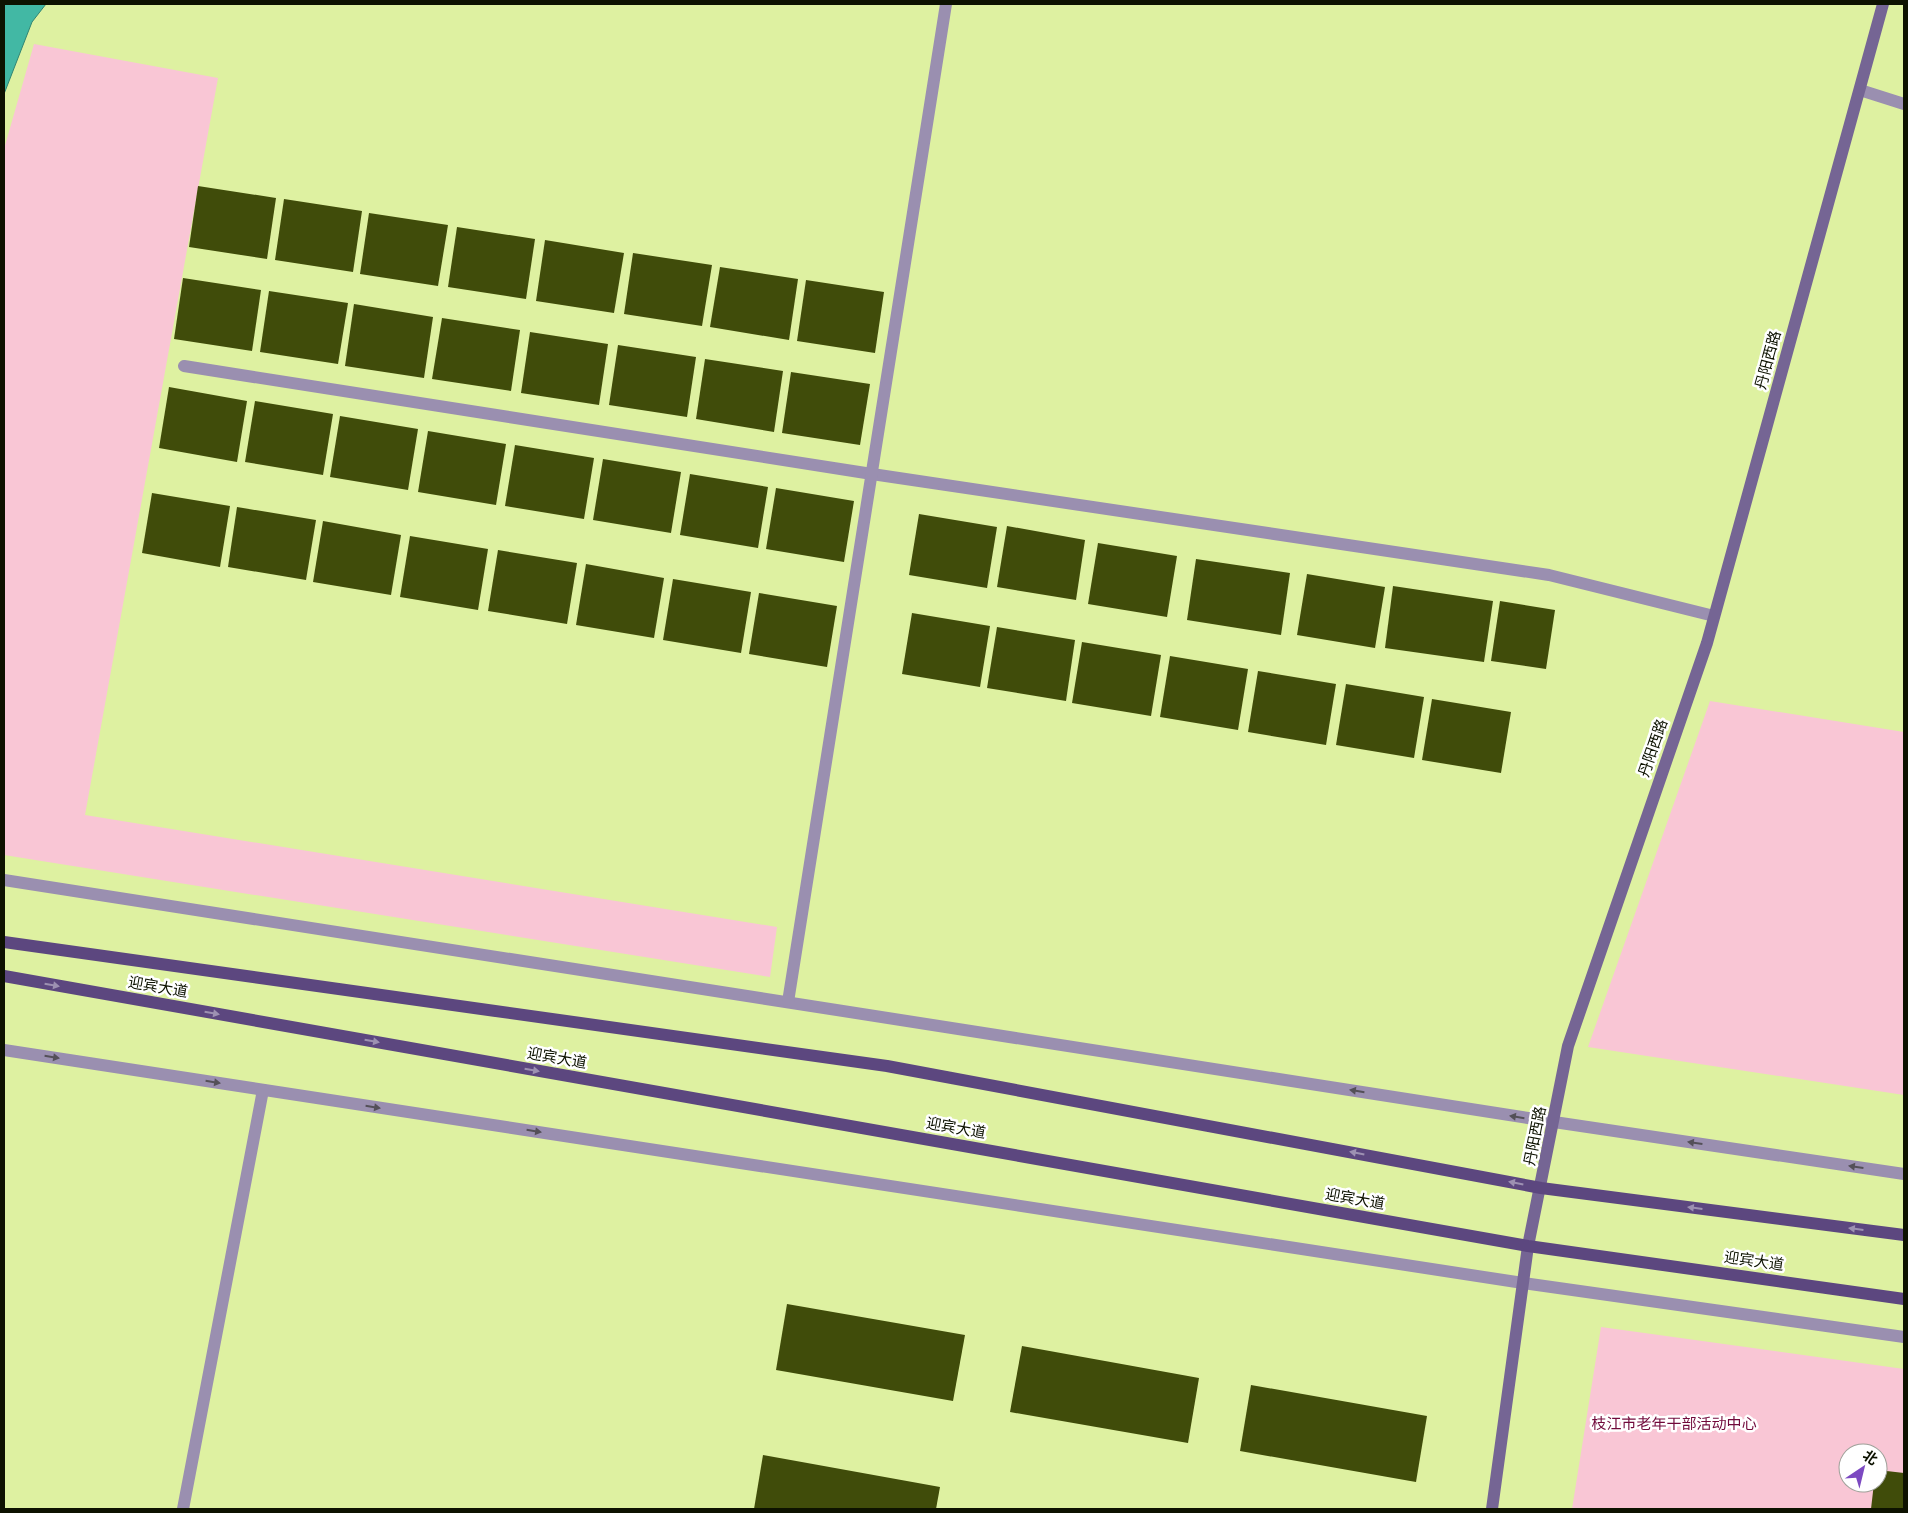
<svg xmlns="http://www.w3.org/2000/svg" width="1908" height="1513" font-family="'Fira Sans Condensed','Noto Sans SC',sans-serif">
<style>
.green{fill:#f9c6d5;fill-rule:evenodd}
.water{fill:#42b8a4;stroke:#328673}
.building{fill:#404c0a}
.lines{fill:none;stroke-linecap:round;stroke-linejoin:round}
.lane{stroke:#9a8fb0;stroke-width:12}
.street{stroke:#9a8fb0;stroke-width:12}
.secondary{stroke:#756594;stroke-width:12}
.primary{stroke:#5c477f;stroke-width:12}
.oneway{fill:#9d91b2}
.oneway2{fill:#545058}
.labels{text-anchor:middle;dominant-baseline:central;stroke-width:5;stroke-linejoin:round;paint-order:stroke}
.street-label{font-size:15px;fill:#0d1200;stroke:#fff}
.park-label{font-size:15px;fill:#70083a;stroke:#fff}
</style>
<rect width="100%" height="100%" fill="#def1a1"/>
<g class="green">
<polygon points="34,44 218,78 85,815 777,927 770,977 4,855 4,149"/>
<polygon points="1710,701 1904,732 1904,1095 1588,1047"/>
<path d="M1601 1327 1904 1369V1509H1572ZM1848 1453H1878V1483H1848Z"/>
</g>
<polygon class="water" points="4,4 46,4 32,22 4,94"/>
<g class="building">
<polygon points="198,186 276,198 267,259 189,247"/>
<polygon points="284,199 362,211 353,272 275,260"/>
<polygon points="369,213 448,225 438,286 360,274"/>
<polygon points="457,227 535,239 526,299 448,287"/>
<polygon points="545,240 624,253 614,313 536,301"/>
<polygon points="633,253 712,265 702,326 624,314"/>
<polygon points="720,267 798,279 789,340 710,327"/>
<polygon points="183,278 261,290 252,351 174,339"/>
<polygon points="806,280 884,292 875,353 797,341"/>
<polygon points="269,291 348,303 338,364 260,352"/>
<polygon points="354,304 433,317 424,378 345,366"/>
<polygon points="442,318 520,330 511,391 432,379"/>
<polygon points="530,332 608,344 599,405 521,393"/>
<polygon points="618,345 696,357 687,417 609,405"/>
<polygon points="705,359 783,371 774,432 696,419"/>
<polygon points="791,372 870,384 860,445 782,433"/>
<polygon points="169,387 247,401 237,462 159,448"/>
<polygon points="255,401 333,414 323,475 245,462"/>
<polygon points="340,416 418,429 408,490 330,477"/>
<polygon points="428,431 506,444 496,505 418,492"/>
<polygon points="515,445 594,458 584,519 505,506"/>
<polygon points="603,459 681,472 671,533 593,520"/>
<polygon points="690,474 768,487 758,548 680,535"/>
<polygon points="776,488 854,501 844,562 766,549"/>
<polygon points="152,493 230,506 220,567 142,553"/>
<polygon points="237,507 316,520 306,580 228,567"/>
<polygon points="919,514 997,527 987,588 909,575"/>
<polygon points="323,521 401,535 391,595 313,582"/>
<polygon points="1007,526 1085,540 1076,600 997,587"/>
<polygon points="410,536 488,549 478,610 400,597"/>
<polygon points="1098,543 1177,556 1167,617 1088,604"/>
<polygon points="498,550 577,563 567,624 488,611"/>
<polygon points="1196,559 1290,573 1281,635 1187,620"/>
<polygon points="586,564 664,578 654,638 576,625"/>
<polygon points="1307,574 1385,587 1375,648 1297,635"/>
<polygon points="673,579 751,592 741,653 663,640"/>
<polygon points="1393,586 1493,601 1484,662 1385,648"/>
<polygon points="759,593 837,606 827,667 749,654"/>
<polygon points="1500,601 1555,610 1546,669 1491,661"/>
<polygon points="912,613 990,626 980,687 902,674"/>
<polygon points="997,627 1075,640 1066,701 987,688"/>
<polygon points="1082,642 1161,655 1151,716 1072,703"/>
<polygon points="1170,656 1248,669 1238,730 1160,717"/>
<polygon points="1258,671 1336,684 1326,745 1248,732"/>
<polygon points="1346,684 1424,697 1414,758 1336,745"/>
<polygon points="1432,699 1511,712 1501,773 1422,760"/>
<polygon points="787,1304 965,1335 953,1401 776,1370"/>
<polygon points="1022,1346 1199,1378 1188,1443 1010,1412"/>
<polygon points="1251,1385 1427,1416 1416,1482 1240,1451"/>
<polygon points="763,1455 940,1487 936,1509 754,1509"/>
<polygon points="1878,1470 1904,1473 1904,1509 1871,1509 1874,1483 1878,1483"/>
</g>
<g class="lines">
<g class="lane">
<polyline points="4,880 1554,1122 1904,1174"/>
<polyline points="4,1050 1523,1283 1904,1337"/>
</g>
<g class="street">
<polyline points="1860,90 1904,104"/>
<polyline points="184,366 872,474 1549,575 1714,616"/>
<polyline points="788,1002 946,4"/>
<polyline points="183,1509 263,1090"/>
</g>
<polyline class="secondary" points="1492,1509 1528,1246 1568,1046 1707,643 1883,4"/>
<g class="primary">
<polyline points="4,942 887,1066 1541,1188 1904,1235"/>
<polyline points="4,976 1528,1246 1904,1299"/>
</g>
</g>
<defs><path id="oneway-solid" d="M-6-.8H1V-3.2L6.5 0L1 3.2V.8H-6Z" transform="scale(1.25)"/></defs>
<g class="oneway">
<use href="#oneway-solid" transform="translate(52 985) rotate(10)"/>
<use href="#oneway-solid" transform="translate(212 1013) rotate(10)"/>
<use href="#oneway-solid" transform="translate(372 1041) rotate(10)"/>
<use href="#oneway-solid" transform="translate(532 1070) rotate(10)"/>
<use href="#oneway-solid" transform="translate(1357 1153) rotate(-169)"/>
<use href="#oneway-solid" transform="translate(1516 1183) rotate(-169)"/>
<use href="#oneway-solid" transform="translate(1695 1208) rotate(-173)"/>
<use href="#oneway-solid" transform="translate(1856 1229) rotate(-173)"/>
</g>
<g class="oneway2">
<use href="#oneway-solid" transform="translate(52 1057) rotate(9)"/>
<use href="#oneway-solid" transform="translate(213 1082) rotate(9)"/>
<use href="#oneway-solid" transform="translate(1357 1091) rotate(-171)"/>
<use href="#oneway-solid" transform="translate(373 1107) rotate(9)"/>
<use href="#oneway-solid" transform="translate(1517 1117) rotate(-171)"/>
<use href="#oneway-solid" transform="translate(534 1131) rotate(9)"/>
<use href="#oneway-solid" transform="translate(1695 1143) rotate(-172)"/>
<use href="#oneway-solid" transform="translate(1856 1167) rotate(-172)"/>
</g>
<g class="labels">
<g class="street-label">
<text transform="translate(1768 360) rotate(-75)">丹阳西路</text>
<text transform="translate(1653 748) rotate(-71)">丹阳西路</text>
<text transform="translate(158 987) rotate(10)">迎宾大道</text>
<text transform="translate(557 1058) rotate(10)">迎宾大道</text>
<text transform="translate(956 1128) rotate(10)">迎宾大道</text>
<text transform="translate(1535 1136) rotate(-79)">丹阳西路</text>
<text transform="translate(1355 1199) rotate(10)">迎宾大道</text>
<text transform="translate(1754 1261) rotate(8)">迎宾大道</text>
</g>
<g class="park-label">
<text x="1674" y="1424">枝江市老年干部活动中心</text>
</g>
</g>
<rect width="1908" height="1513" fill="none" stroke="#0d1200" stroke-width="10"/>
<g transform="translate(1863 1468) rotate(35)"><circle r="24" fill="#ffffff" stroke="#9ea099"/>
<path d="M0-4L9 19L0 12L-9 19Z" fill="#7c49c1"/>
<text y="-8" font-size="14" font-weight="bold" text-anchor="middle" fill="#0d1200">北</text>
</g>
</svg>
